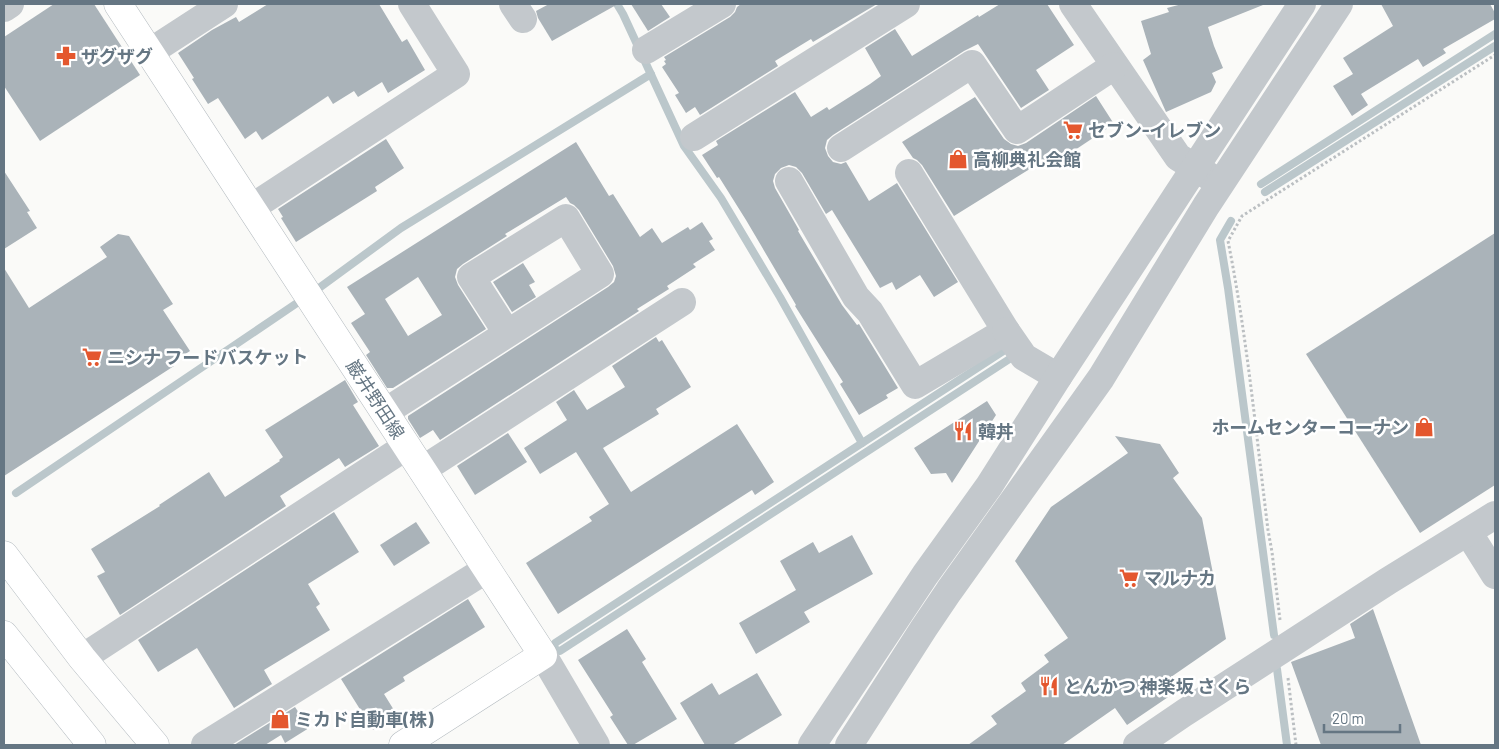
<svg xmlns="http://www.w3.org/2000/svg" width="1499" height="749" font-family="Barlow,'Noto Sans JP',sans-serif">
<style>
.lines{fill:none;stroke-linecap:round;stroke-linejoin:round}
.stream{stroke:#bbc7cb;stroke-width:8}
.building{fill:#aab3b9;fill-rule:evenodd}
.secondary-casing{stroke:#b3babf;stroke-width:29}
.path{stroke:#bbbfc2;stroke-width:3;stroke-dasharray:2.5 2.5;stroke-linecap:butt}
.minor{stroke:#c3c8cc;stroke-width:28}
.tertiary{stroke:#c3c8cc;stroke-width:28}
.secondary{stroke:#fff;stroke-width:28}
.labels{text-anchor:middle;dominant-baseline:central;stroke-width:5;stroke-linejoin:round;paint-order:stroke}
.poi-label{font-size:18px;font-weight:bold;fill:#657683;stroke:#fff;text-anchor:start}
.street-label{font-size:18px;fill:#657683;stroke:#fff}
</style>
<rect width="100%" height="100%" fill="#fafaf8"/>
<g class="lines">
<g class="stream">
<polyline points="617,4 623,14 684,146 721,198 780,297 862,443"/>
<polyline points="1261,184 1495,34"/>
<polyline points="1265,192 1495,46"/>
<polyline points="1231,221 1220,240 1228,288 1274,635"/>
<polyline points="319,288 401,228 651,74"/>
<polyline points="1005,350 555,643 554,649 560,651 1011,358"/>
<polyline points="16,493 297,303"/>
<polyline points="1277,669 1287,745"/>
</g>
</g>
<g class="building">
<polygon points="54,4 94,4 140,75 40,141 4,86 4,37"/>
<polygon points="268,4 379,4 402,42 407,39 425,70 388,93 382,82 358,97 354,91 333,104 328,96 262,140 256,131 245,139 218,98 208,104 192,79 194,78 178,53 212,30 236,17 239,22"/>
<polygon points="549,4 618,4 552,41 538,18 536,11"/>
<polygon points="631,4 661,4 670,17 648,31"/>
<polygon points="741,4 877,4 813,42 811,39 775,61 778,66 700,115 695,107 686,113 675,95 679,93 662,67 666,64 664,61 666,60 664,57 730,17 735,12 737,7"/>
<polygon points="1000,4 1047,4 1074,45 1036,70 1049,90 1021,108 978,44 964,51 833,135 827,140 825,148 828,156 833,162 841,164 846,162 869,201 897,183 958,282 934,297 920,275 896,290 892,282 880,288 832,210 826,214 802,173 796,167 789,165 781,168 775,174 773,181 775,188 799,230 798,231 842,305 857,325 859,324 898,388 886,395 888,398 859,415 840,384 843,382 795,306 796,305 746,220 719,177 717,178 702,155 718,145 716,141 795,92 811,117 827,107 829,110 870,84 881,76 865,48 895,29 912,56 978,15 979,17"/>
<polygon points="1182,4 1263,5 1208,27 1214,46 1223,68 1212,73 1216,82 1211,92 1166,112 1143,60 1151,54 1141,21 1169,12 1167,8"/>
<polygon points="1381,4 1490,4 1495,13 1495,19 1443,49 1446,53 1423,67 1418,59 1361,94 1368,105 1352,116 1333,86 1353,74 1343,58 1393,26"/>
<polygon points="1096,96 1114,124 1051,166 1046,159 954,216 922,165 917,160 913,158 902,142 975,97 1004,139 1011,144 1018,146 1026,143"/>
<polygon points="386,139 404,168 375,187 377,191 296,242 281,218 283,217 278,209"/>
<path d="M576 142 609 196 613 194 640 237 652 228 662 243 688 227 690 230 702 222 713 239 709 241 715 250 693 264 696 267 667 286 669 289 637 309 639 311 440 440 433 430 420 438 408 419V416L608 287 614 282 616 276 613 266 579 210 574 205 570 203 566 197 505 234 507 236 463 264 457 269 455 277 458 285 486 329 393 388H387L366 355 370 352 351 323 365 314 347 287ZM418 277 442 315 408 336 385 299Z"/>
<polygon points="4,171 30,211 27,212 37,228 4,249"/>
<polygon points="1495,233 1495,485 1420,533 1306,354"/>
<polygon points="118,234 129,236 173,304 163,310 190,351 171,363 174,366 4,476 4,268 29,308 107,257 100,247"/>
<polygon points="523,263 535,282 529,285 536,297 512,312 493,282"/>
<polygon points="656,337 659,342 662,340 691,387 656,409 659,414 603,448 631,492 737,424 774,482 755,495 752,490 558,614 526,563 592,521 589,517 609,504 576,452 540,474 524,448 567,420 556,402 574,390 587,410 625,387 612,366"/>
<polygon points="345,380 358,402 353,405 379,446 345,467 339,458 280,496 286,506 120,615 97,576 105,572 91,549 160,506 159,505 209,472 225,497 280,461 279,460 283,457 265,430"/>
<polygon points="987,401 996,415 952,483 946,473 931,474 914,448"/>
<polygon points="508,433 527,462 475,495 457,466"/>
<polygon points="1115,436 1160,444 1179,473 1173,478 1202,518 1226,639 1171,677 1180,689 1127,725 1115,708 1062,745 968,745 997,724 991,716 1026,691 1021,683 1049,662 1044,655 1068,638 1015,561 1051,507 1128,453"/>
<polygon points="334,512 359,552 308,584 320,604 316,607 330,630 264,670 272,684 234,708 197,648 158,672 138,640"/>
<polygon points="416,522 430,543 394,566 380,545"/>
<polygon points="852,535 873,574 804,612 810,622 756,654 739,623 796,590 780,561 813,542 819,553"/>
<polygon points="468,599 485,627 403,677 405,681 384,694 397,715 373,730 341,679"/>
<polygon points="1373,609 1421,745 1321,745 1291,662 1355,638 1350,624"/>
<polygon points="627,629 646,659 642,662 677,719 633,745 628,745 610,717 613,715 578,660"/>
<polygon points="757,673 782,715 732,745 705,745 680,703 712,683 719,695"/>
<polygon points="295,707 309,728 285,743 281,735 265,745 234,745"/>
</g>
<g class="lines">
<defs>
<g id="secondary">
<polyline points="118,4 543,655 403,745"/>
<polyline points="4,555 82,658 155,745"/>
<polyline points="4,635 92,745"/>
</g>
</defs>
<use href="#secondary" class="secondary-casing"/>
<g class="path">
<path d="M1280 620 1272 552 1268 530C1256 433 1247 336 1228 241L1242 216 1495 55"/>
<polyline points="1288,678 1296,745"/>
</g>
<g class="minor">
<polyline points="513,4 523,19"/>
<polyline points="1073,4 1178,157 1220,183"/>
<polyline points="4,8 10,4"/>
<polyline points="646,50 722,4"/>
<polyline points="150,52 224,4"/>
<polyline points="694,137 906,4"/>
<polyline points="841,148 972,64 1017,130 1114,66"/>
<polyline points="789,181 856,297 870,312 915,385 1006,331 909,173"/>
<polyline points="251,208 456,74 412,4"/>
<polyline points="1006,331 1024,357 1058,377"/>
<polyline points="385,412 600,274 566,218 471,277 507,333"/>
<polyline points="422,470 682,302"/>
<polyline points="1468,532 1495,575"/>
<polyline points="543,655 596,745"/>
<polyline points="82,658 407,446"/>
<polyline points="205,745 487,569"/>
<polyline points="1137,745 1184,713 1388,581 1495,515"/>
</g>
<g class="tertiary">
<polyline points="812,745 925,575 989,486 1058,377 1302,4"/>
<polyline points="849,745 924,628 949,591 1101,378 1206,206 1339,4"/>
</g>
<use href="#secondary" class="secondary"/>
</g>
<defs>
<symbol id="pharmacy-bare" viewBox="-9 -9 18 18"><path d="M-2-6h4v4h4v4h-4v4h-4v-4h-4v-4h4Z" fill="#e4572e" stroke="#fff" stroke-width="2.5" paint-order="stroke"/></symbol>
<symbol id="supermarket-bare" viewBox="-9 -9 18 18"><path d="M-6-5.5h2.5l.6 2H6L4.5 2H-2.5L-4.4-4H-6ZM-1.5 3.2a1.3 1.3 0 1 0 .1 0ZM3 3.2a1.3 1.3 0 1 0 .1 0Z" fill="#e4572e" stroke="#fff" stroke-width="2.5" paint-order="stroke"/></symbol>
<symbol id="shop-bare" viewBox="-9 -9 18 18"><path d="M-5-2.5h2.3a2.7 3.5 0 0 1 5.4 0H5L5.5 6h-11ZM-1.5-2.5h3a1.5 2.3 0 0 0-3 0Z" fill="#e4572e" stroke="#fff" stroke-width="2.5" paint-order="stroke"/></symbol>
<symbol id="restaurant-bare" viewBox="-9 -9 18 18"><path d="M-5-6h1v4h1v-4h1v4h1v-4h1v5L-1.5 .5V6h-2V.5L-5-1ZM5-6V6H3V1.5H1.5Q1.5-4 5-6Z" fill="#e4572e" stroke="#fff" stroke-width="2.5" paint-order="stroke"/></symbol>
</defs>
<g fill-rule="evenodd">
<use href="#pharmacy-bare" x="52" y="42" width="28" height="28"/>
<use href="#supermarket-bare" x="1059" y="116" width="28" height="28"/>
<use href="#shop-bare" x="944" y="145" width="28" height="28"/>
<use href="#supermarket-bare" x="78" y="343" width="28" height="28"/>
<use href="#shop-bare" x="1410" y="413" width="28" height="28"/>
<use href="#restaurant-bare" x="949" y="417" width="28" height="28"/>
<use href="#supermarket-bare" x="1115" y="564" width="28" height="28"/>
<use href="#restaurant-bare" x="1035" y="672" width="28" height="28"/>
<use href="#shop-bare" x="266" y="705" width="28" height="28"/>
</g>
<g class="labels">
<g class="poi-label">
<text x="81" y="56">ザグザグ</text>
<text x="1088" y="130">セブン-イレブン</text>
<text x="973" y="159">高柳典礼会館</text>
<text x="107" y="357">ニシナ フードバスケット</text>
<text x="1409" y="427" text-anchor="end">ホームセンターコーナン</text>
<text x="978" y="431">韓丼</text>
<text x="1144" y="578">マルナカ</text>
<text x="1064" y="686">とんかつ 神楽坂 さくら</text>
<text x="295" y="719">ミカド自動車(株)</text>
</g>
<g class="street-label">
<text transform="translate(376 399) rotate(57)">巌井野田線</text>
</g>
</g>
<rect width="1499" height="749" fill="none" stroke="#657683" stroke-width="10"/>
<path d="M1324 724v8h76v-8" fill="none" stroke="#657683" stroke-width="2.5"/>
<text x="1332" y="724" font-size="15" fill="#657683" stroke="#ffffff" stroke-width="4" paint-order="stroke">20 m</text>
</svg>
